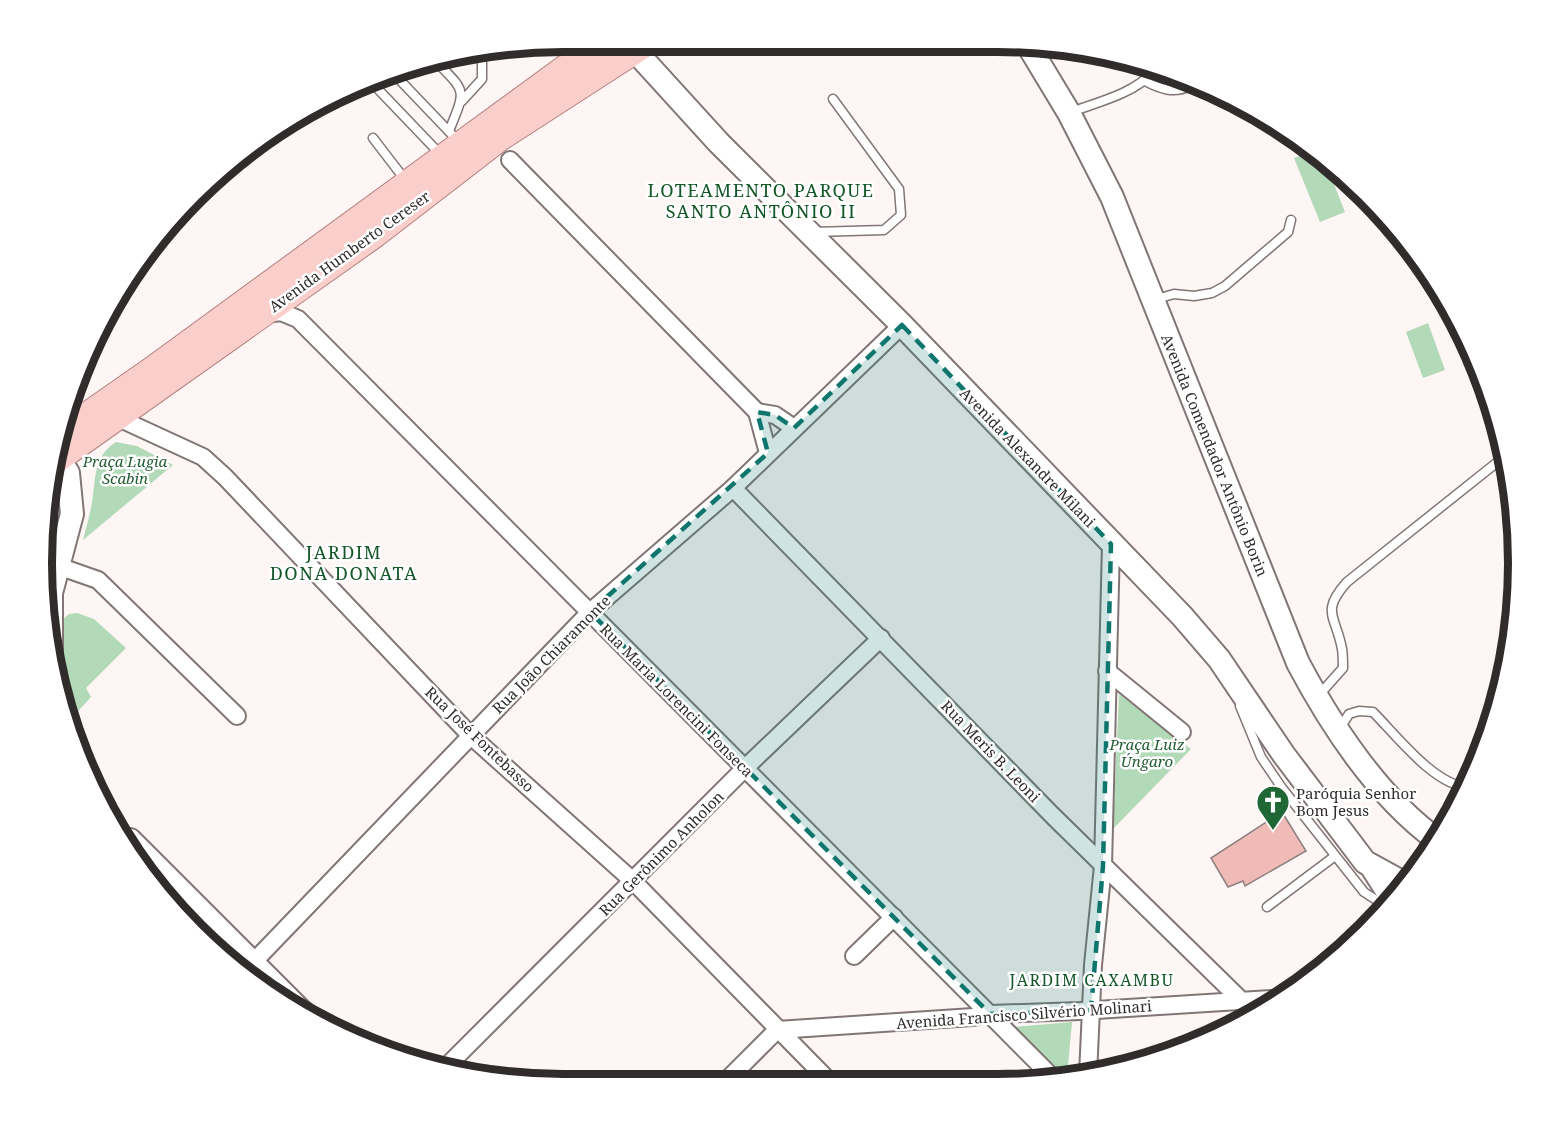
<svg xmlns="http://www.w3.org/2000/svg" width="1561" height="1127" font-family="'Noto Serif',serif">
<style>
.green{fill:#b2d9b8}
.building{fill:#f0bbb6;stroke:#8b807f;stroke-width:1.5}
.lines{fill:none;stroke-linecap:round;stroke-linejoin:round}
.lane-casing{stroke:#817675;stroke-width:11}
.street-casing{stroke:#817675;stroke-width:20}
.secondary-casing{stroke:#817675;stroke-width:26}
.primary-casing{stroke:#b2807d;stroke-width:28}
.lane{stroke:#fff;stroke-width:8}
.street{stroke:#fff;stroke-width:16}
.secondary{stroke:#fff;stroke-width:22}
.primary{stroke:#facecb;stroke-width:26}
.marked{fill:#0f766e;fill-opacity:0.2;stroke:#0f766e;stroke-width:4.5;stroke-dasharray:12 8;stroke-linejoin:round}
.labels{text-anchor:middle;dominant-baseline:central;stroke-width:5;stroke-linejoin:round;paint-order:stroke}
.street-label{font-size:15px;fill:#312c2c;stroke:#fff}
.park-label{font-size:15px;font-style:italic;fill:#225c31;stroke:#fff}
.poi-label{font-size:15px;fill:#312c2c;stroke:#fff;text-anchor:start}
.neighbourhood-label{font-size:16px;letter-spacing:1.5px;fill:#135628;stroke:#fff}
.quarter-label{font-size:18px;letter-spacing:1.5px;fill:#135628;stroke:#fff}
.rim{fill:none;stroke:#312c2c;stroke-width:8}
</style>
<rect width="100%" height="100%" fill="#fef6f5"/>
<g class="green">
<polygon points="1308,153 1328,169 1345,212 1320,222 1294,158"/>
<polygon points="1428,323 1445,370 1423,378 1406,332"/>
<path d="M116 442 137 446 173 465 83 540C86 528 90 515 92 502 96 479 93 456 116 442Z"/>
<polygon points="77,613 94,619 126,648 86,688 91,697 70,720 59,679 63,619 69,614"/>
<polygon points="1119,694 1191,749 1113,829"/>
<polygon points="1072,1022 1067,1077 1013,1027"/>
</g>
<polygon class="building" points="1282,812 1306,851 1245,886 1243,881 1228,887 1211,858"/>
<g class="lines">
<defs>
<g id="lane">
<path d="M434 59C466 93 467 87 449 131"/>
<polyline points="395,75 460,143"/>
<path d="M1145 81C1160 89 1174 94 1190 86"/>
<polyline points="374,85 442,156"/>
<polyline points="462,101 482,79 482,62 477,53"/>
<path d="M1071 112C1098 102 1133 94 1153 72"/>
<polyline points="373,138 406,181"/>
<polyline points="814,232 884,230 901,215 899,189 833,99"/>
<polyline points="1153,300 1174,294 1194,296 1212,293 1225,286 1288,232 1291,220"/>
<path d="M1319 695 1343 668C1343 662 1343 655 1342 649 1336 616 1320 612 1347 582L1505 456"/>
<polyline points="1240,706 1261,757 1282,788 1364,892 1387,907"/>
<path d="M1340 728 1349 714 1359 711 1373 712C1396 735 1435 786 1468 787"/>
<polyline points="1267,907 1335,856"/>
</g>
<g id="street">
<polyline points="510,160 757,412 768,453"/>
<polyline points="265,314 281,312 298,319 1056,1081"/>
<polyline points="125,404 122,412 127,422 203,457 225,477 471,736 633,881 830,1082"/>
<polyline points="757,412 775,415 794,428"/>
<polyline points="733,488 1052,815 1252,1011"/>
<polyline points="58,566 98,580 237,716"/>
<polyline points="1107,671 1182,732"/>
<polyline points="1365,862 1391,903"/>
<polyline points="854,956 894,917"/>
<polyline points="242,974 590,612 733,488 902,325"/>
<polyline points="443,1070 745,768 881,638"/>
<polyline points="1088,1075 1093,965 1103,866 1111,544"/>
<polyline points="724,1083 777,1030 973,1017 990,1014 1080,1011 1271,999"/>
</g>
<g id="secondary">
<polyline points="627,42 719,143 902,325 1182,616 1219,659 1284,755 1365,862 1407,885"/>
<path d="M1028 45 1069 113 1112 197 1298 663C1332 727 1378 797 1437 840"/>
<polyline points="51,650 51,593 72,514 68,473 55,452"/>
<polyline points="130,840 303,1013"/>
</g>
<g id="primary">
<polyline points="62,433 155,368 601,42"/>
<polyline points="52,463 374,235 501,137 648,42"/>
</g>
</defs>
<use href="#lane" class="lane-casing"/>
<use href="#street" class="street-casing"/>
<use href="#secondary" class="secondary-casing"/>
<use href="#primary" class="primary-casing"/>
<use href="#lane" class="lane"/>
<use href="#street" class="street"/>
<use href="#secondary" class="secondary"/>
<use href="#primary" class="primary"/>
</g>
<path class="marked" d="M902 325 1111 544 1103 866 1091 1010 990 1014 590 612 768 453 757 412 775 415 794 428Z"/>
<defs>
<symbol id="church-pin" viewBox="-11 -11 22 30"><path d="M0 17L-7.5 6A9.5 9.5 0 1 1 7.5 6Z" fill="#1f6734" stroke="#fff"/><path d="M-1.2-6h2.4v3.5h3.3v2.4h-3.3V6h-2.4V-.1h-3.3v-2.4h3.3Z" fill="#fff"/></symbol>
</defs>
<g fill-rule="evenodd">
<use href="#church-pin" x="1254" y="783" width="38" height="52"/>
</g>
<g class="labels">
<g class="street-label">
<text transform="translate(349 251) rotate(-36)">Avenida Humberto Cereser</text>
<text transform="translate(1215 455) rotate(68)">Avenida Comendador Antônio Borin</text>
<text transform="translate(1028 457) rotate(46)">Avenida Alexandre Milani</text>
<text transform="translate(551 654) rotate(-45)">Rua João Chiaramonte</text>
<text transform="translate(677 700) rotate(45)">Rua Maria Lorencini Fonseca</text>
<text transform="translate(480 739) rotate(44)">Rua José Fontebasso</text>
<text transform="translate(991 751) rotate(46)">Rua Meris B. Leoni</text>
<text transform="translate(661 853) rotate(-45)">Rua Gerônimo Anholon</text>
<text transform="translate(1024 1014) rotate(-4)">Avenida Francisco Silvério Molinari</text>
</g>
<g class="park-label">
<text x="125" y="461">Praça Lugia<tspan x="125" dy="17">Scabin</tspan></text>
<text x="1147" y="744">Praça Luiz<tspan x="1147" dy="17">Úngaro</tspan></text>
</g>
<g class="poi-label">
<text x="1296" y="793">Paróquia Senhor<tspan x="1296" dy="17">Bom Jesus</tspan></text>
</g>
<g class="neighbourhood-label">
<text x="1092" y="980">JARDIM CAXAMBU</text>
</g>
<g class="quarter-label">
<text x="761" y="190">LOTEAMENTO PARQUE<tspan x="761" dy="21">SANTO ANTÔNIO II</tspan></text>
<text x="344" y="552">JARDIM<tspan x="344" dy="21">DONA DONATA</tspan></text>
</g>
</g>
<path d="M0 0H1561V1127H0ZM563 52H997A511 511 0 0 1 1508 563V563A511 511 0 0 1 997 1074H563A511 511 0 0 1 52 563V563A511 511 0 0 1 563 52Z" fill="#fff" fill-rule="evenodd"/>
<path class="rim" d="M563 52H997A511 511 0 0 1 1508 563V563A511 511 0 0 1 997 1074H563A511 511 0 0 1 52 563V563A511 511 0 0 1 563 52Z"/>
</svg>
